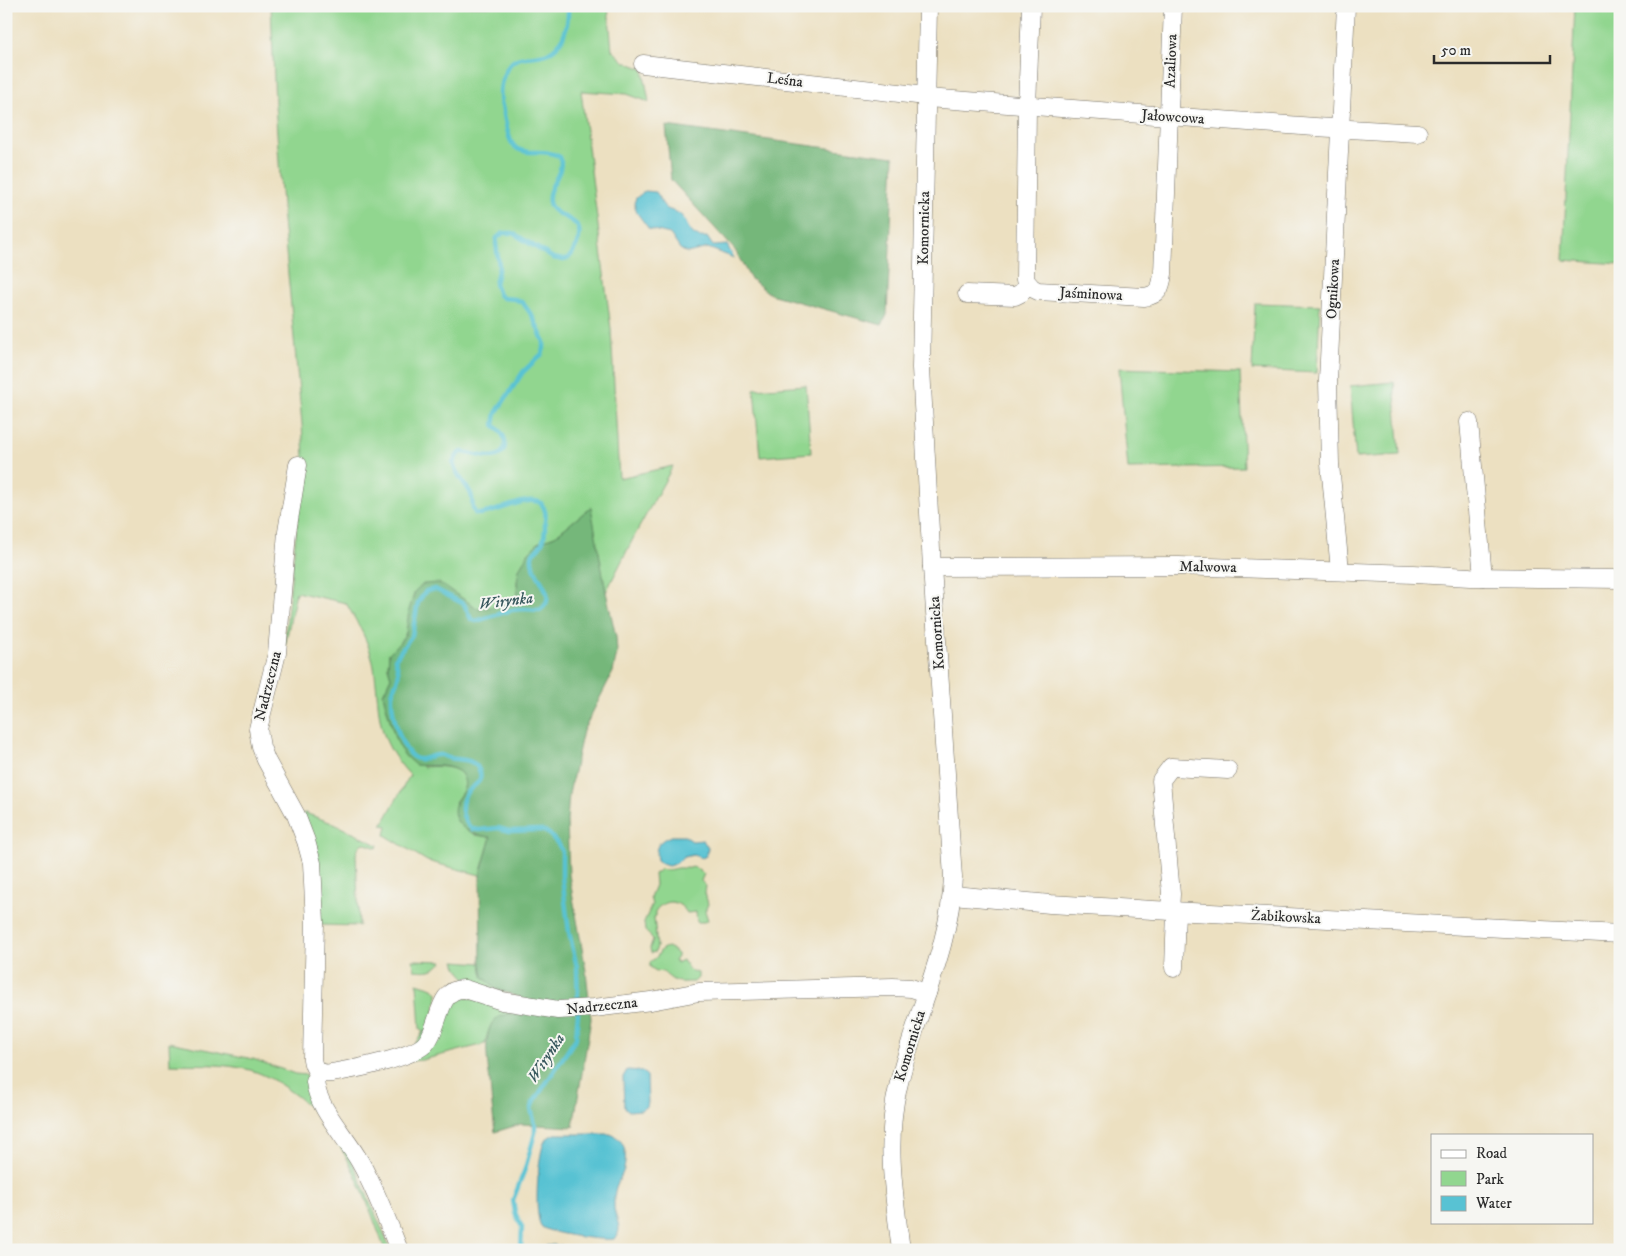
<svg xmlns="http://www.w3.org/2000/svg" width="1626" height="1256" font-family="'IM FELL DW Pica',serif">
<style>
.green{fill:#91d68f;stroke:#5e805d}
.forest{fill:#74b77a;stroke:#507152}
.water{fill:#58c2d3;stroke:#42767f}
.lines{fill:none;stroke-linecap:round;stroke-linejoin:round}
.stream{stroke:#58c2d3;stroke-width:4.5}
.minor-casing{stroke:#6f6a60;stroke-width:19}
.minor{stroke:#fff;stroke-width:18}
.labels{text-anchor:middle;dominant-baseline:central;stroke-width:4;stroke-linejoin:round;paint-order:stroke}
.street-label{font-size:15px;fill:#2b2b2b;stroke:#f6f6f2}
.water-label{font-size:16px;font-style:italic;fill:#38585d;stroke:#f6f6f2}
</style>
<rect width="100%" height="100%" fill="#f6f6f2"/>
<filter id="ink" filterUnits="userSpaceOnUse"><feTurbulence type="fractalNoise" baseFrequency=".02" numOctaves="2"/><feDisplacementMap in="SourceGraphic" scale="10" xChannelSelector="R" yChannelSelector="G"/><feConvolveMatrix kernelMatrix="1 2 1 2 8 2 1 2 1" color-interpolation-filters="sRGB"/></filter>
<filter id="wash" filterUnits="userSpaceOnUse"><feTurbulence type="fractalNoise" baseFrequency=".0096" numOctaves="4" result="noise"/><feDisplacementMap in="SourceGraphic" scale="20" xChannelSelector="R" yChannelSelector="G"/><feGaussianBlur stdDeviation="1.12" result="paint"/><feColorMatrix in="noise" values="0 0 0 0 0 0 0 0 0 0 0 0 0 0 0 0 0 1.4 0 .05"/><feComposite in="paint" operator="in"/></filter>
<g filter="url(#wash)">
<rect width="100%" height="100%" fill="#ece0c1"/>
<g class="green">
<path d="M271 6H608L612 50 625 62 643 69 649 102 627 94 581 91 611 329 619 478 673 466 636 533 606 592 590 508 555 536 539 542 529 552 517 582 518 593 516 597 507 602 480 611 439 583 408 624 406 633 400 642 389 653 388 667 391 677 383 694 395 738 423 767C437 766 472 764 464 789 462 793 458 798 455 802L475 835 491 837 480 875 427 861 385 835 387 826 382 825 410 775C374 737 381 714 374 667 370 643 358 624 346 603L296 592 283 656 304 457 302 424 283 220 275 104Z"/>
<polygon points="1575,6 1620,6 1620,264 1563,260"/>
<polygon points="1255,303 1320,305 1317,373 1252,370"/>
<polygon points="1119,368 1240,372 1244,467 1128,469"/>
<polygon points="1394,382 1400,455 1356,458 1350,386"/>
<polygon points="806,385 811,453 760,457 754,389"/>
<polygon points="305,813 332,823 378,845 377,848 363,843 359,846 356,854 359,926 319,925 302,814"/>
<path d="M693 867 700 870 704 874 701 881 706 886 705 893 708 904 705 911 708 920 704 922H697L696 912 687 913C679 900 666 898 656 910V916L654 917 657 947 655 952 651 953 650 948 653 939 645 931 644 922 652 905 650 897 655 885 654 874 661 869C669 872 674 867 681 868 686 868 688 869 693 867Z"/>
<path d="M669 947 677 954V957L674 961 677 963 683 960 689 970 698 973V978L694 982C675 982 677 984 663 972L656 971 650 967V962C652 960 657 958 658 955 661 950 661 948 669 947Z"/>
<path d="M413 960 443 961C434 972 427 971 414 970Z"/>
<path d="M455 961 481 963 483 977 497 989 506 993C487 989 461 984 455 961Z"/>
<polygon points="417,983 433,988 437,993 437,998 432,1021 416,1044 423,1031 420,1029"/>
<path d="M455 994 520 1010 518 1015C494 1018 491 1019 485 1044L422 1060 400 1062Z"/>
<path d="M169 1042 253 1059 295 1074 307 1075 309 1084 350 1156 391 1250H385C363 1191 342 1126 287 1089 276 1081 264 1074 250 1070 224 1063 196 1065 170 1064Z"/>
</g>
<g class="forest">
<polygon points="666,126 894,157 887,315 882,325 770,294 750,278 735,250 671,180"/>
<path d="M591 507 606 592 616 637 617 653 613 672 583 731 569 794 567 821 569 875 586 971 591 1019 573 1127 521 1124 495 1132C493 1115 491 1099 490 1082 487 1058 477 1007 518 1015L523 999 497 989 483 977 481 963 480 875 491 837C473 836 447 825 456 802 458 797 463 793 464 788 466 782 463 774 458 771 445 763 429 767 415 765L405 756 395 738 385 702 383 694 391 677 388 667 389 653 400 642 406 633 409 610 415 591 423 584 439 583 480 610 507 602 516 597 518 593 517 582 519 569 529 552 539 542 555 536Z"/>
</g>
<g class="water">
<path d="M645 191 656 192C660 197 660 202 664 206 668 211 673 210 678 213 689 219 687 240 707 237L713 246 727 245 734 258 708 248 687 253 680 249 670 234 649 229 637 213 634 203 636 198Z"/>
<path d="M671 836H685L692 841 703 840 708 848 706 856 702 858 693 855 684 857 675 864 668 866 662 864 657 860C654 847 659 840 671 836Z"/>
<polygon points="627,1070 642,1071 647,1076 648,1103 647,1106 641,1110 629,1111 624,1107 623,1077"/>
<path d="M555 1134H610C626 1139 627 1155 624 1169 622 1176 618 1181 616 1187 614 1193 614 1200 614 1207 614 1218 625 1229 614 1239 604 1241 550 1234 542 1227 533 1218 538 1155 544 1143 546 1138 550 1136 555 1134Z"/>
<polygon points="553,1245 587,1250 542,1250 546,1246"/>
</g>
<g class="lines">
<g class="stream">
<path d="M568 6C569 26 563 51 541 55 533 57 522 56 515 60 505 66 500 83 500 94 500 102 504 112 505 120 507 128 509 143 516 148 527 156 547 148 560 157 565 174 546 186 549 202 553 222 591 214 576 246 573 252 571 258 564 260L553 258 513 233H503L497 238 496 243 499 266 495 284 499 295 503 298 515 299 523 303 533 317 544 342V348L542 354 523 372 496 413 494 425C500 431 506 436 505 445 502 466 475 453 462 452L458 454 453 463C456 476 466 483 471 494 474 501 470 507 476 514 494 515 527 494 541 503 546 510 546 514 545 522 545 536 545 544 533 553 525 572 563 594 540 610L523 609 512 610 476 621 471 619 464 604 435 589 426 591 418 602 412 635 395 659C397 665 400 672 398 678 396 684 392 689 392 696 391 711 400 748 413 757 422 763 429 755 438 755 442 754 445 757 449 758 460 760 474 758 479 770 481 773 481 778 479 781 476 785 471 788 468 791 458 803 461 819 472 829L479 830 498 828 509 831 541 830 548 833 559 845 562 852V877L569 932 577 967 578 1004"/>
<polyline points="521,1250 522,1227 515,1213 513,1200 525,1169 535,1133 535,1124 531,1109 533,1103 576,1038 578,1012"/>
</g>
</g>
</g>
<g filter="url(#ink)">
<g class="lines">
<defs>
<g id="minor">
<path d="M1031 6 1027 106 1025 280 1032 288 1038 291 1144 297C1159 295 1161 288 1163 274L1173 6"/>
<polyline points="643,64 917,95 927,98 1315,127 1418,133"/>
<polyline points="967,294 1015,296 1021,293 1028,285"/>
<polyline points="1469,422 1483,577"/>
<path d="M298 465 287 532 277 653 258 729 261 747 266 760 296 815 306 841 312 863 315 922 312 1059C314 1074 324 1075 337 1072 356 1069 415 1057 426 1043 441 1025 437 987 465 989L502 1001 558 1010 594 1008 651 1001 699 992 893 987 911 988 927 993"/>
<polyline points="932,567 1179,566 1414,574 1470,577 1620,579"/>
<polyline points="1340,571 1330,464 1328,381 1346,6"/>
<polyline points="953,895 1050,904 1153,910 1620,934"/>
<polyline points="1170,911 1171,894 1161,780 1171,767 1228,770"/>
<polyline points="1174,968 1176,912"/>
<path d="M319 1073 315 1082C318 1109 347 1138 360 1162 376 1190 387 1220 399 1250"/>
<path d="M901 1250C894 1195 885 1141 898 1087 914 1016 950 951 953 877L932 567 921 368 928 6"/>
</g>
</defs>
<use href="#minor" class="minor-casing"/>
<use href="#minor" class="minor"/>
</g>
</g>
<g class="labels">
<g class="street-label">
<text transform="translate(1171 61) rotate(-88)">Azaliowa</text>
<text transform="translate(785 80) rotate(7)">Leśna</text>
<text transform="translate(1173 117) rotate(4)">Jałowcowa</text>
<text transform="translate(924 228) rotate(-89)">Komornicka</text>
<text transform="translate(1333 289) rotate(-87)">Ognikowa</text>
<text transform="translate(1091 294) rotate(3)">Jaśminowa</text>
<text transform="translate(1208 567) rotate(1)">Malwowa</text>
<text transform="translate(937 633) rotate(-94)">Komornicka</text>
<text transform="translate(268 686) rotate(-76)">Nadrzeczna</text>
<text transform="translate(1286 917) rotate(3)">Żabikowska</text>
<text transform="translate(602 1006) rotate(-6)">Nadrzeczna</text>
<text transform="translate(910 1046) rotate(-73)">Komornicka</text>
</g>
<g class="water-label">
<text transform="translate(506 601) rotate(-7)">Wirynka</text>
<text transform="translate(546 1058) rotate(-57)">Wirynka</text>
</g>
</g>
<rect width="1626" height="1256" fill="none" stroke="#f6f6f2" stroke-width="25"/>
<rect x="1431" y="1134" width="162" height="90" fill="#f6f6f2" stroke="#a5a5a2"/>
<rect x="1441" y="1150" width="25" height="8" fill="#ffffff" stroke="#a5a5a2"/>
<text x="1476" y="1158" font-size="15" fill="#2b2b2b">Road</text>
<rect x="1441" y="1171" width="25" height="15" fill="#91d68f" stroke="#a5a5a2"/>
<text x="1476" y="1184" font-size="15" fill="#2b2b2b">Park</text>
<rect x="1441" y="1196" width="25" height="15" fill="#58c2d3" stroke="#a5a5a2"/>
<text x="1476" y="1208" font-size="15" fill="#2b2b2b">Water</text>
<path d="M1434 55v8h116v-8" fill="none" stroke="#2b2b2b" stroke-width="2.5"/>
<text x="1441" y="55" font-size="15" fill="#2b2b2b" stroke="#f6f6f2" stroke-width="4" paint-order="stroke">50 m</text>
</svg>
